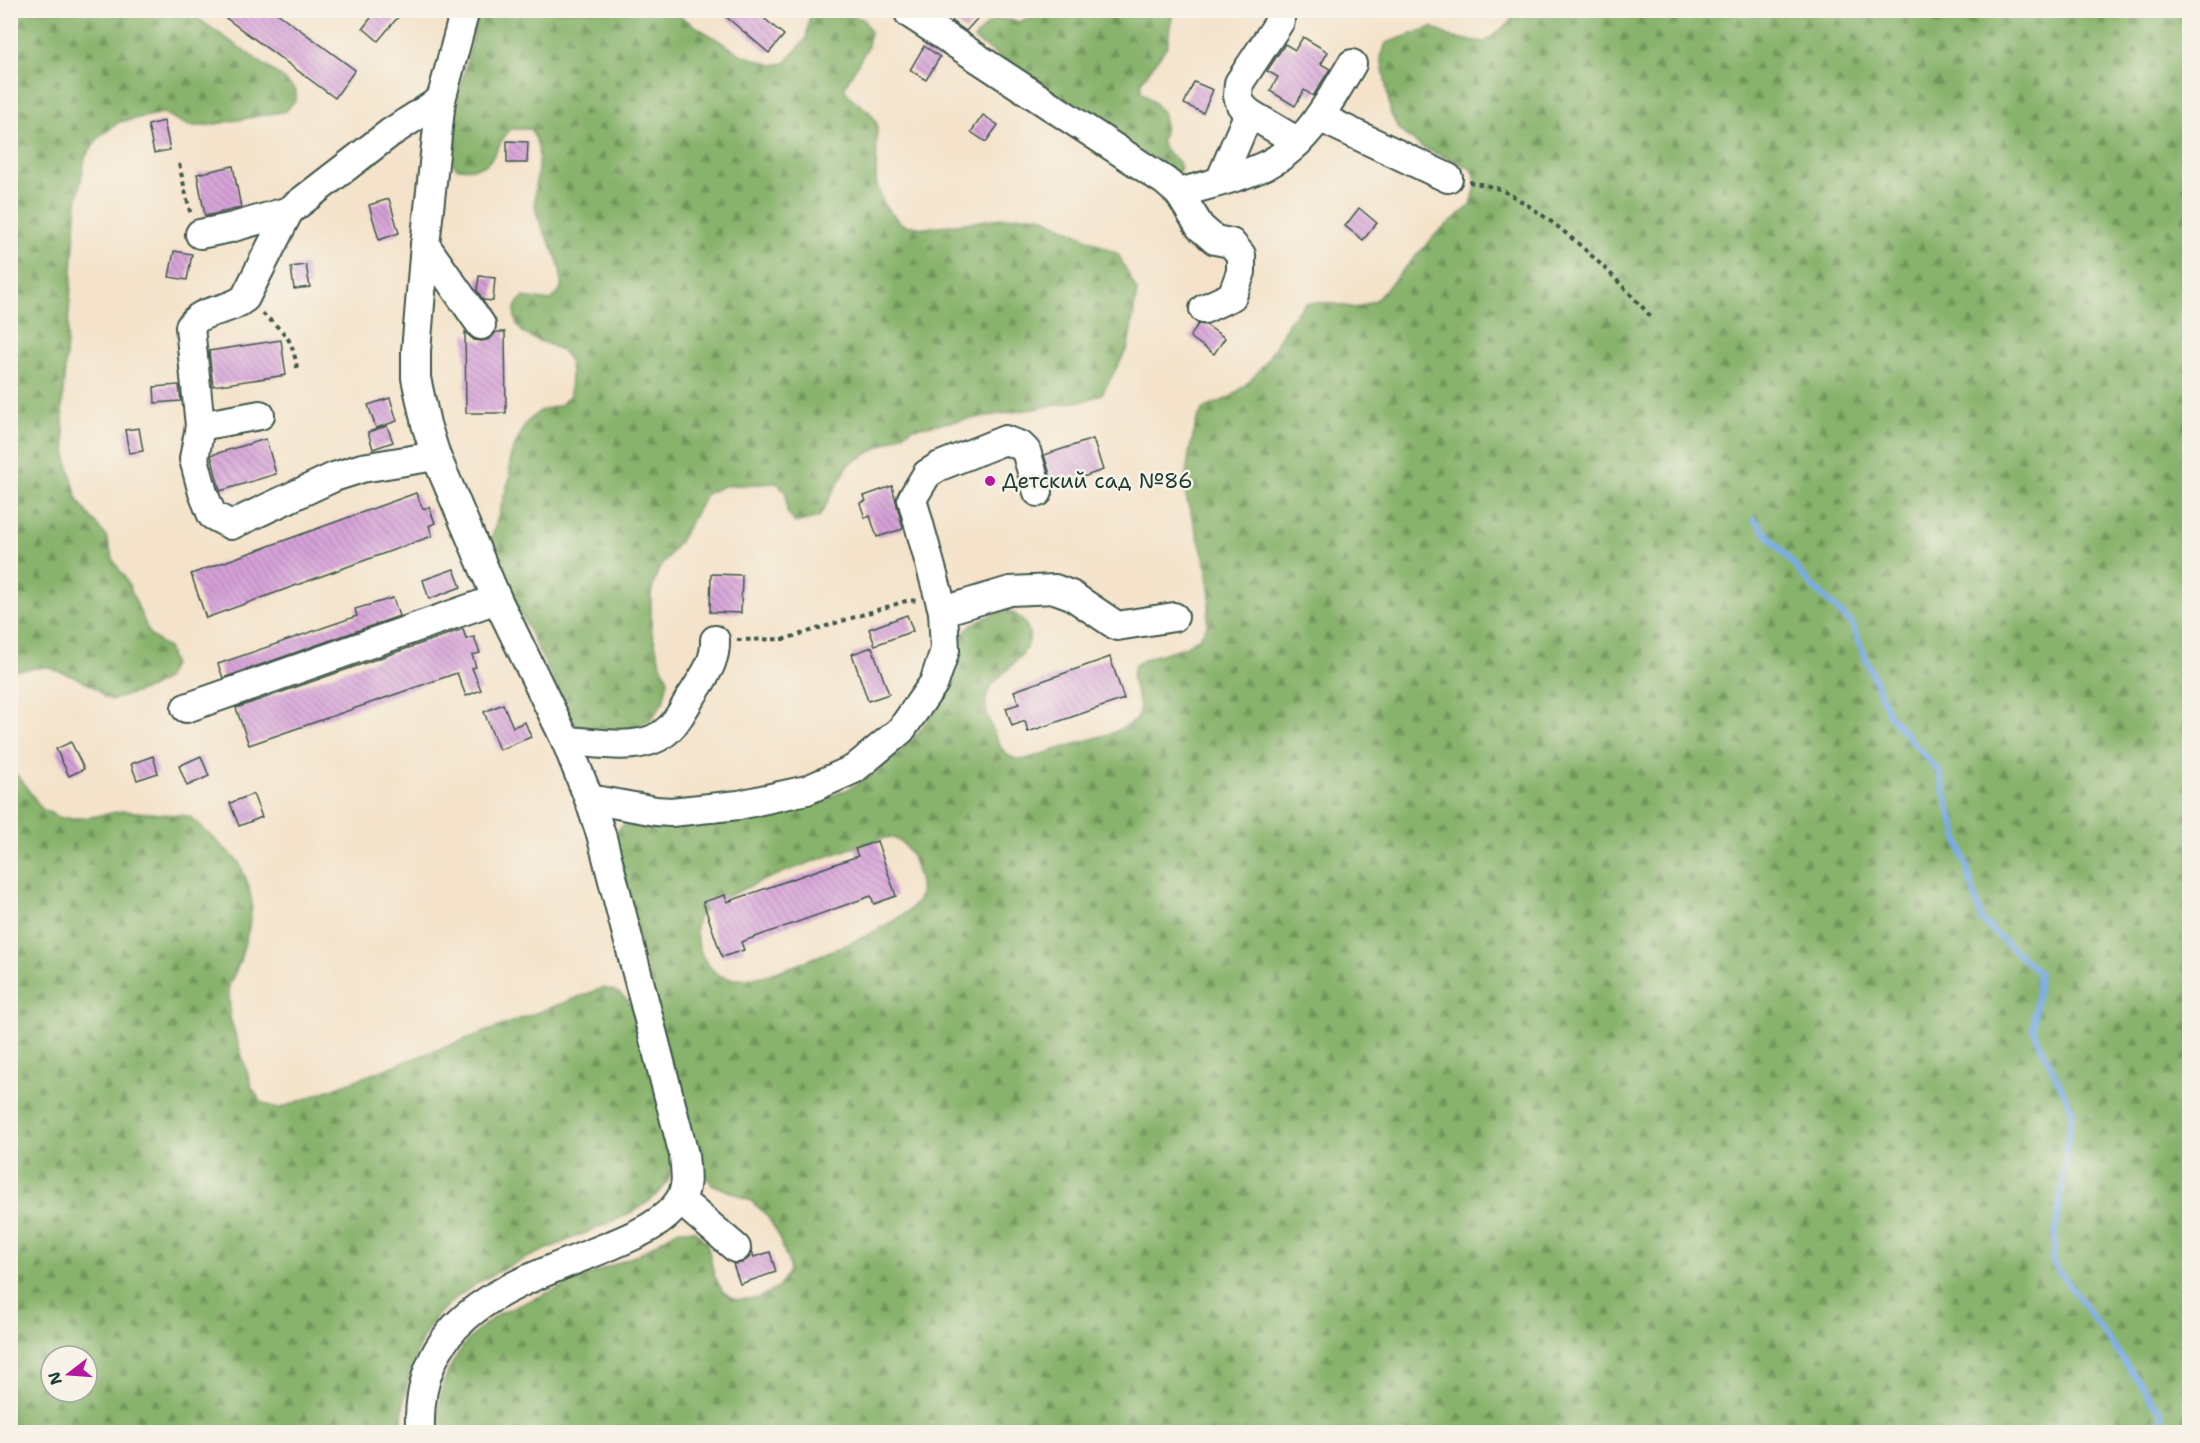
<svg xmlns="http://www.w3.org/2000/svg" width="2200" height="1443" font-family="'Shantell Sans',sans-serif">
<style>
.forest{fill:url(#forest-firs);stroke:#547850;stroke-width:1.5;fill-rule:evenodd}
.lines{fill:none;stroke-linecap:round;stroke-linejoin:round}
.stream{stroke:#79ace6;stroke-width:6}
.building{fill:url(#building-back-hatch)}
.minor-casing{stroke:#3f564a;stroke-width:32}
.path{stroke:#3f564a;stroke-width:4;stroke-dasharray:4.5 4.5;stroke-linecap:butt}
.minor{stroke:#fff;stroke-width:28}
.poi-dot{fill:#b5179e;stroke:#f7f3e8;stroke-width:2}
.labels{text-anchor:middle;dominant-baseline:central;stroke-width:5;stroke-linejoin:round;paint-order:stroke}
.poi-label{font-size:21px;fill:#1f3d34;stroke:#f7f3e8;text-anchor:start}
</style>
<defs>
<pattern id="forest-firs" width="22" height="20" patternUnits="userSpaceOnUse" patternTransform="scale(1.5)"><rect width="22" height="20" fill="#88b36c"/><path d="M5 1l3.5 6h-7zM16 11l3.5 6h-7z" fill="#6f935a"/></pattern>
<pattern id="building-back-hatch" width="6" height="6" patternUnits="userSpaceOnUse" patternTransform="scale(1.5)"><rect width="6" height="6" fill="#d6a0d8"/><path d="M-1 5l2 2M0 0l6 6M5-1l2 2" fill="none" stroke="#ad84b0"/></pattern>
</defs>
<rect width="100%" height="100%" fill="#f7f3e8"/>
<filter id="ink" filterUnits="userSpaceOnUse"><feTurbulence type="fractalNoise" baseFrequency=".0167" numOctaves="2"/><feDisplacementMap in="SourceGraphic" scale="12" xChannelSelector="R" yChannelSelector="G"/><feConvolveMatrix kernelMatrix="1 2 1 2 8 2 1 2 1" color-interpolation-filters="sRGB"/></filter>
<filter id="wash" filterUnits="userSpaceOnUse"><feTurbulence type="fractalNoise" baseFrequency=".008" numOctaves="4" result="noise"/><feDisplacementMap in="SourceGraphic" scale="24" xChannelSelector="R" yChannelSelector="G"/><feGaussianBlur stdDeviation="1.35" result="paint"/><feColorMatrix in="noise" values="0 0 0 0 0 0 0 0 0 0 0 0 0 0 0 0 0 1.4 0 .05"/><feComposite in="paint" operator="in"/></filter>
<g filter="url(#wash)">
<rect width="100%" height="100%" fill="#f4e3ca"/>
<g class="forest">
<path d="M1514 10 2189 11V1432H438C436 1380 456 1343 499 1314L639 1254 679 1230H694L707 1243 714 1275 723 1292 736 1300 758 1298 778 1288 789 1271V1264L776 1230 765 1213 751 1201 712 1184 700 1170 692 1150 614 841C616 833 618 826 627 824 638 820 651 826 663 825 719 821 780 820 832 796 841 792 852 788 860 782 877 771 899 753 913 739 921 731 928 719 935 710 939 704 945 698 948 691 956 675 954 649 963 634 971 623 993 612 1007 612 1013 612 1018 616 1022 620 1049 650 994 672 987 694 982 708 992 729 998 742 1004 754 1013 761 1026 759L1115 732 1137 720 1140 706 1132 678 1135 665 1150 657 1185 647 1199 638 1207 626 1210 597 1206 564 1184 490 1189 454 1197 419 1203 409 1231 397 1252 379 1266 362 1290 320 1306 303H1328L1356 308 1376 300 1438 232 1471 205 1477 183 1472 169 1422 147 1399 130 1391 114 1381 57 1386 43 1432 27 1453 38 1485 42 1510 22ZM889 837C904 840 911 851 915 865 918 875 922 886 920 896 915 916 847 945 828 952 804 962 742 990 719 975 711 970 703 959 700 950 696 940 693 925 700 915 718 892 856 845 889 837Z"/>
<polygon points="10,11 187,11 283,78 296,91 296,99 286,111 204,126 189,126 163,113 119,122 98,138 85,157 77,202 62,409 67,461 78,501 106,536 114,562 126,579 150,635 168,648 173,664 167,678 150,688 112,700 104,697 98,689 77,678 47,667 11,671"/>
<path d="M482 11H671L742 55 773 65 785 63 806 39 810 14C825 4 847 14 863 19L870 31 868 46 844 88C850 103 870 105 877 125L876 182 884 206 903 225 926 228 1018 216H1041L1118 254 1137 291 1128 347 1102 394 1087 400 913 428 849 464 819 517 795 523 787 512 786 492 777 483 724 486 707 493 681 539 658 570 651 594V629L660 662 668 680 663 702 651 720 631 730 582 728 575 725 492 554 491 540 510 477V458L517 441 526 423 540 411 561 405 570 395C570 383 574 364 565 354 550 339 519 343 515 317 513 308 517 302 523 297L550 301C554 297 561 293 561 287 564 256 543 238 536 211 530 184 549 153 530 129H511C488 152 500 172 457 168L452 162 450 155 457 102 476 23Z"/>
<path d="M1036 11H1173L1167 46 1141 82V91C1160 108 1171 114 1161 142 1163 145 1164 149 1166 151 1174 159 1187 162 1177 176L974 39C993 18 991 16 1020 22L1034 14Z"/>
<path d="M10 770 19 777 42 809 61 818H86L122 811 189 816 239 862 248 884 252 904 249 927 239 964 229 985 230 1018 252 1088 261 1102 278 1109 603 988C617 990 624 996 633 1007L672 1154C672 1166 672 1178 663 1188 646 1208 621 1218 597 1228 549 1249 471 1276 437 1316 414 1343 401 1397 402 1432H11ZM51 1356H87V1392H51Z"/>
</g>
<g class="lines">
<polyline class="stream" points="1754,519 1809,583 1852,624 1889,715 1939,772 1982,921 2039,973 2033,1029 2072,1110 2052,1261 2162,1414 2158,1432"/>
</g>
<g id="blocks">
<g class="building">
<polygon points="215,10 273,10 355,70 335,98"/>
<polygon points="377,10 404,10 378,41 363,28"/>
<polygon points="718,10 754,10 784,35 769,53"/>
<polygon points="961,10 985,10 966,31 952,21"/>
<polygon points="1303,37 1328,52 1321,64 1330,69 1313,96 1304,90 1295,106 1270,91 1278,77 1267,71 1285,44 1295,50"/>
<polygon points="924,46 940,57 926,80 910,70"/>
<polygon points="1194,82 1213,90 1203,113 1184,104"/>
<polygon points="983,115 998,125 986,142 971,132"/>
<polygon points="164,121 170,150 154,153 148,125"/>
<polygon points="507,141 528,142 527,163 507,163"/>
<polygon points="233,166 241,208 205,216 197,174"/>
<polygon points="389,199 399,233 379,240 369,205"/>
<polygon points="1359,208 1377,223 1363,240 1345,226"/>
<polygon points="174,251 192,254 187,280 169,277"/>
<polygon points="306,265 310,287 294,289 291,267"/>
<polygon points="479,276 495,278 493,301 483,300 477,290"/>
<polygon points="1198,324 1206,325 1225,338 1214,354 1190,337"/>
<polygon points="465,332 474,340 482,341 490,339 496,332 505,332 506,413 466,413"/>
<polygon points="281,340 286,375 213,386 209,351"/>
<polygon points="179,385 181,401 155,403 154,387"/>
<polygon points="390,398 397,421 376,428 368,405"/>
<polygon points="387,426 393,442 373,449 368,432"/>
<polygon points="139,428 143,451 129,453 125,430"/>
<polygon points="266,439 276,474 220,491 211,455"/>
<polygon points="1093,439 1103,470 1054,487 1044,455"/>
<polygon points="892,486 903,529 877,537 870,516 865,518 860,503 866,501 864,496"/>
<polygon points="416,493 423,509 429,507 435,523 429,526 432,536 206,618 191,574"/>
<polygon points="454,569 461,587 429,599 423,580"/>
<polygon points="711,574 742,575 741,613 710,612"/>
<polygon points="393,598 399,616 223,678 218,664 357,616 355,609"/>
<polygon points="907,615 913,631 875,645 869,629"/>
<polygon points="463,629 466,639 474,637 480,653 472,655 476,667 472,668 481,690 466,696 457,673 249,745 236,708"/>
<polygon points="872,647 889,694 868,701 852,654"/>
<polygon points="1110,657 1124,699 1028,732 1025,721 1012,726 1006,708 1019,704 1014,691"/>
<polygon points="503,704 513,727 525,722 531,737 499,750 484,712"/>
<polygon points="71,742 84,769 69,776 56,749"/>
<polygon points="153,756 158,773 137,780 131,764"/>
<polygon points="201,756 209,776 187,786 179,766"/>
<polygon points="253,794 262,817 239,826 230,803"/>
<polygon points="877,841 896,896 874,904 871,896 741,942 744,950 722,957 703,902 725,895 727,902 858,856 855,849"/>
<polygon points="752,1251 754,1257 770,1252 776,1272 740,1284 733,1264 742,1263 749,1258"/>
</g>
</g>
</g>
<g filter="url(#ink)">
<use href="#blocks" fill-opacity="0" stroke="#3f564a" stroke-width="1.5"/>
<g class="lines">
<defs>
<g id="minor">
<path d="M909 13 1165 181 1179 193C1206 185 1236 179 1262 167 1305 149 1329 102 1352 64"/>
<polyline points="1280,21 1239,83 1238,96 1241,105 1249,113 1298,142"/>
<polyline points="1319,117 1448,178"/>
<polyline points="1220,181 1249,113"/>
<polyline points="1179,193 1200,227 1215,240 1231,243 1241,255 1241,272 1232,296 1204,309"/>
<path d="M289 211 245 298C227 313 200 308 190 327L200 426 194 459 203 493 212 515 231 525 334 477 362 468 436 456"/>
<polyline points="200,234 230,228 289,211 390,133 441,100"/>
<polyline points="425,245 481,325"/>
<polyline points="200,426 260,415"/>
<polyline points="943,611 1010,591 1055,589 1071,595 1117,626 1174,617"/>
<polyline points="186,708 497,599"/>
<path d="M566 741C597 742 644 754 669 729 679 720 685 705 693 694 704 676 716 662 715 640"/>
<polyline points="589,799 656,811 671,812 739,805 807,790 854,769 901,730 934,683 945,650 943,611 912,499 927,474 940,466 1005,440 1021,446 1026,451 1038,492"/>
<polyline points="680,1200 736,1248"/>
<path d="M420 1432C415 1308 518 1284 612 1245 636 1235 665 1223 680 1200 689 1186 685 1170 684 1155L601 834 589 799 566 741 497 599 436 456 426 424 416 378V351L425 245 441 100 465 10"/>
</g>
</defs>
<use href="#minor" class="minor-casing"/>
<g class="path">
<polyline points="179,164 191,216"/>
<path d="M1469 182C1482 184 1498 187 1509 194 1563 224 1612 273 1653 319"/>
<path d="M262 313C285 334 292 336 297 368"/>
<polyline points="737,640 785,639 909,600 918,601"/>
</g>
<use href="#minor" class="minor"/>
</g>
</g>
<circle class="poi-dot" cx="990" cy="481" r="6"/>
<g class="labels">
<g class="poi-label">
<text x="1002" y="481">Детский сад №86</text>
</g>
</g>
<rect width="2200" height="1443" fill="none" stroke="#f7f3e8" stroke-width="36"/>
<g transform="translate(69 1374) rotate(253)"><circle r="28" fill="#f7f3e8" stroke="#a1aaa0" stroke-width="1.5"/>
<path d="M0-4.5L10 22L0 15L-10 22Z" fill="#b5179e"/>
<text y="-9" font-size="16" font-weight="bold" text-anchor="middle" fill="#1f3d34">N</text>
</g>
</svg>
